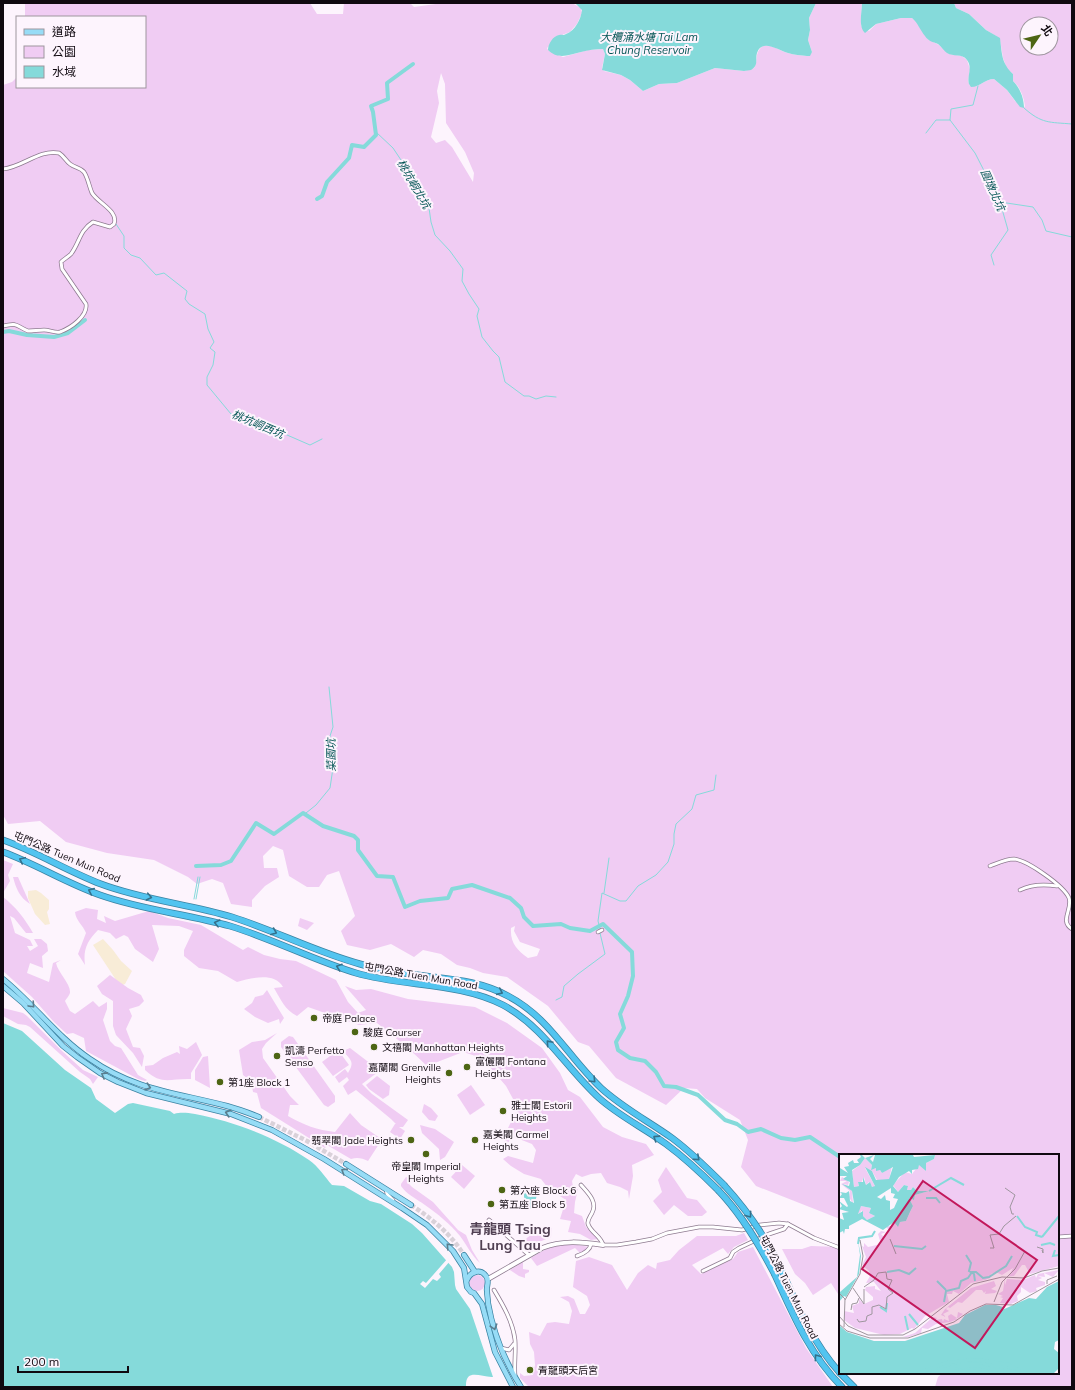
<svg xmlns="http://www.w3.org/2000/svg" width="1075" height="1390" font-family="Mulish,'Noto Sans TC',sans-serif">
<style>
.industrial{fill:#f8ecd7}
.green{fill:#f0ccf3;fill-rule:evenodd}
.water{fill:#85dada}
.pier{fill:#fdf4fd}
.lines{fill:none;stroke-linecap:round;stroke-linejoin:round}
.stream{stroke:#85dada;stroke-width:1}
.canal{stroke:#85dada;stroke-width:4}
.primary-tunnel{stroke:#d9d1d9;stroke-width:4.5;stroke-dasharray:4.5 2;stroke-linecap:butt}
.street-casing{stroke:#8e7b90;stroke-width:4.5}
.secondary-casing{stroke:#8e7b90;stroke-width:5.5}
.primary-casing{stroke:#3b83a2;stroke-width:6}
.highway-casing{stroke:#3b83a2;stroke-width:7}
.street{stroke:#fff;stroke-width:3}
.secondary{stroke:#fff;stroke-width:4}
.primary{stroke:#97dcf6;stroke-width:4.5}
.highway{stroke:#52c4f0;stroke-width:5.5}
.highway-bridge-casing{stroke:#3b83a2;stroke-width:7;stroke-linecap:butt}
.highway-bridge{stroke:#52c4f0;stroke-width:5.5}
.oneway{stroke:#34708b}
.oneway2{stroke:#5a7d8e}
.poi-dot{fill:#4d6514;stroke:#fdf4fd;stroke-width:1.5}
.labels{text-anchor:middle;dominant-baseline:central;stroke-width:4;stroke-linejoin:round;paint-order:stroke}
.street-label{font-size:10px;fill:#100910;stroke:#fdf4fd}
.poi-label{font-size:10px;fill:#100910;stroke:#fdf4fd;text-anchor:start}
.water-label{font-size:11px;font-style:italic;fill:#035454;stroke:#fdf4fd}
.district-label{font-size:14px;font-weight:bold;fill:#514053;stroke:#fdf4fd}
.inset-river{fill:none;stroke:#85dada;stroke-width:2}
.inset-road{fill:none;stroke:#9e969e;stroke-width:1}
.view{fill:#c2185b;fill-opacity:0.15;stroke:#c2185b;stroke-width:2}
.inset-edge{fill:none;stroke:#100910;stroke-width:2}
</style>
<rect width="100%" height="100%" fill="#fdf4fd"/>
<g class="industrial">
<polygon points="36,890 41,893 49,900 49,909 47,912 50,924 45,925 35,914 28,898 28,891"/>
<polygon points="103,939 113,950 121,961 132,971 125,984 120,986 93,945"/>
</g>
<g class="green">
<path d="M25 3H310L317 14H343L344 3H410L414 7 443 3H572L581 8 582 13 577 24 570 32 562 35 547 48 548 50 563 57 588 50 603 49 605 54 602 68 604 71 621 75 630 80 643 91 659 84 677 83 715 68 744 71 754 68C758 62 755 56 759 50 766 39 779 51 788 53 794 55 801 55 807 56L812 52 808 40 810 30 809 18 816 3H862L861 26 869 31 876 24 901 18H912L917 22 928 39 939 45 949 54 962 56 967 60 970 69 968 81 970 86C980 88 984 79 994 79L1007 90 1015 101 1025 107C1024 97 1020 87 1013 81V74L1007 69 1003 58 1000 40 996 36 986 30 969 14 956 8 954 3H1072V1387H935L938 1377 943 1373H1058V1155H840V1219L756 1186 741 1167 748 1140 740 1120 705 1098 697 1089 684 1088 666 1105 616 1078 589 1046 578 1042 548 1006 507 977 483 973 470 968 457 965 441 954 423 950 414 957 391 944 370 950 347 945 341 931 355 916 339 871 327 875 319 887H307L289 876 283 850 273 846 263 856 264 868H277L279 877 265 886 252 900V907L231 904 223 883 212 879 197 884 188 877 154 860 107 853 66 842 40 821 8 824 3 815V85L12 82 17 77V87H145V17H25ZM1027 24H1051V48H1027ZM441 73 445 84 446 123 465 152 474 173 473 182 452 147 445 140 436 143 431 137 439 103 437 91ZM515 926 514 931 520 942 540 949 537 956 528 958C517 950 510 943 511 928Z"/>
<polygon points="3,860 13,864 8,875 10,881 3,893"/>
<path d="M13 877H18L30 904C19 897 16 888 13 877Z"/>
<path d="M3 897C16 907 25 919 33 933H26L14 918 10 916 15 933 30 940 33 946H27L30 951 38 946 34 939H41L47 944 48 951 42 956 43 968 30 963 27 973 49 982 53 963 61 960 56 963C58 973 71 984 70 993 69 996 66 999 65 1001L70 1011 75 1014 93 1001 99 1007 107 1002V1009L103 1020 110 1041 115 1046 121 1048 138 1075 147 1080 145 1081 138 1079 86 1051 84 1038 73 1033 67 1034 54 1022 32 997 3 971Z"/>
<path d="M86 908 98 910 97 919 106 923 104 916 115 921 149 911 168 918 201 925 243 950 248 947 264 955 280 959 296 961 336 980 348 1002 358 1013 366 1010 345 986 356 990 371 989 408 999 475 1007 507 1023 542 1048 560 1073 568 1090 580 1097 603 1127 622 1137 646 1144 654 1155 632 1165 633 1176 629 1199 628 1191 620 1187 607 1183 601 1173 591 1174 582 1177 576 1174 572 1181 573 1187 578 1189 575 1202 574 1213 582 1216 586 1227 599 1239 591 1240 580 1234 568 1232 571 1221 560 1219 566 1200 548 1188 541 1179 524 1174 511 1166 503 1159 508 1156 533 1163 536 1150 532 1144 514 1137 505 1145 503 1138 518 1108 506 1086 482 1058 463 1052 427 1066 408 1048 377 1023 359 1025 308 1007 297 1016C285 1010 281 1000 274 988L283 987C274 972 252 978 237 982L218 971 199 968 184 956V950L193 931 179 926 152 925 159 949 153 962 135 949 128 937 124 935 116 939 110 933 98 930C87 941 83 950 85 965L78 954 86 933C83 925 76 921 75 912Z"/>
<polygon points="300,918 314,923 307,930 298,926"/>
<polygon points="110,975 128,988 141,995 144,1001 139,1006 129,1009 132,1016 126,1029 133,1047 140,1048 144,1056 142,1067 133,1053 116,1035 113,1026 113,1001 102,994 97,986"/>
<polygon points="267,990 284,1018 280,1024 279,1019 268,1023 255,1017 244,1009 252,1003 255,997 263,995"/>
<polygon points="3,1008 23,1013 27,1016 62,1051 83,1070 98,1077 93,1084 90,1079 80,1072 30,1027 26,1025 18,1024 3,1016"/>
<path d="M277 1033 266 1043 262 1049 263 1058 290 1096 299 1105H290L288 1116C304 1125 317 1130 335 1132L350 1113 361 1125 380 1138 381 1141 368 1161C362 1158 357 1157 351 1159L327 1145 325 1148 261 1108 257 1093 253 1092 251 1081 243 1075 239 1050 252 1042 265 1040Z"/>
<polygon points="289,1036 293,1037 335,1096 335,1102 328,1107 324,1105 281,1047 281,1042"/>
<path d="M196 1042 202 1055 191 1073V1079C170 1078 162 1086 145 1070V1066L153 1065 163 1058 177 1052 180 1054 179 1046 187 1049Z"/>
<path d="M350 1048 371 1064 378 1072 362 1084 372 1094 408 1120 403 1127H399L405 1131 400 1139 390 1132 395 1124H396L391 1119 356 1090 348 1095 343 1086 349 1080 347 1077 339 1083 335 1077 345 1069 348 1073C355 1062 351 1060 343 1051Z"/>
<polygon points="338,1050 349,1065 333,1076 322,1062"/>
<polygon points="208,1056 210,1088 195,1080 195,1070 203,1057"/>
<polygon points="377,1076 390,1086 389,1095 383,1099 369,1089 366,1085"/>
<polygon points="471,1085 485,1105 470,1115 457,1095"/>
<polygon points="424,1104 431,1108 438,1116 435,1121 429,1120 422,1112"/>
<polygon points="420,1125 435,1129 454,1142 445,1157 440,1160 439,1149 422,1133"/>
<polygon points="462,1165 475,1176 464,1189 451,1177"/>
<polygon points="666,1167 687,1198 697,1200 707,1212 702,1216 688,1216 674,1205 664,1215 653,1201 662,1192 658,1180"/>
<path d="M406 1177 408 1178V1183L412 1187 433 1202 458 1230 466 1235 472 1250 480 1263C471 1255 467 1245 460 1236 450 1224 438 1214 425 1205 417 1199 406 1194 401 1186V1184Z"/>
<path d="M544 1226 552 1228 551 1237 532 1245 530 1246 525 1240C528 1236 533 1235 535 1230L542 1229Z"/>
<polygon points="744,1233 748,1240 734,1247 728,1254 723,1248 692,1265 701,1274 733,1259 738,1252 753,1247 806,1348 833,1387 529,1387 520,1378 520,1373 524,1376 533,1375 535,1365 534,1352 530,1344 529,1332 540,1336 547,1323 555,1322 569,1324 572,1311 569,1302 560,1297 568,1296 574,1299 580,1314 585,1314 590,1305 587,1296 573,1287 576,1261 589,1257 612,1265 627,1290 638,1273 648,1265 656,1269 657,1263 670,1260 679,1250 697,1236 736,1236"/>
<path d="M572 1244 589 1247 587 1249 580 1253 575 1248 537 1266 531 1258C547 1248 553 1245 572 1244Z"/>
<polygon points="811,1246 840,1247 840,1297 831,1283 813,1295 805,1283 795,1274 782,1249 802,1249"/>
<polygon points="523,1262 523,1269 529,1270 529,1272 525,1274 525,1278 519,1276 510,1270"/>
<circle cx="477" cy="1283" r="8"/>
</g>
<g class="water">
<path d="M575 3H816L809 18 810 30 808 40 812 52 810 56H807C801 55 794 55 788 53 779 51 762 38 757 53 755 60 759 65 751 70L744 71 715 68 677 83 659 84 643 91 630 80 621 75 602 70 605 54 603 49C596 49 588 50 581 52 569 55 558 60 548 50 548 44 553 36 559 35 564 34 562 36 566 34 575 31 581 19 582 10Z"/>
<path d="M862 3H954L956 8 969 14 986 30 1000 38C1002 53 1001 63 1013 74V81C1020 88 1024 98 1024 108L1020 107 1007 90 994 79C985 79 980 87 971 87 964 80 974 69 967 60 962 53 953 57 947 53 944 51 942 47 938 44 933 42 928 41 925 36 920 30 918 23 912 18H901L876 24 865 33C858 27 862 12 862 3Z"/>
<path d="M3 1023 22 1031 65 1070 91 1088 96 1099 115 1113 128 1104 133 1103 170 1111 174 1114C181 1112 187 1113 195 1114 233 1121 277 1138 309 1160 318 1166 325 1177 332 1185L344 1186 370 1201 381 1204 412 1224 422 1233 452 1267 454 1272 455 1285 456 1289 470 1309 493 1377C482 1378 465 1367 466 1387H3Z"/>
<polygon points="524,1193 537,1195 533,1209 524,1208"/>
</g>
<polygon class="pier" points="448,1258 450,1261 439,1274 441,1277 437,1281 433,1279 425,1288 420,1284 423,1281 426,1283"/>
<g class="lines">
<g class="stream">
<path d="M1024 108C1042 124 1049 122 1072 124"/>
<polyline points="950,120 975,153 1000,202 1008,230 991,255 994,265"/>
<polyline points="376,132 393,148 403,163 421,198 429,208 431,222 435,235 450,251 463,269 462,281 469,294 479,309 477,316 482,337 493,351 499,357 505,382 524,396 529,396 536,399 546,396 556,397"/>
<polyline points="926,133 936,120 950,120 951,109 973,105 978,86"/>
<polyline points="1000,202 1033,207 1042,220 1046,231 1072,237"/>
<polyline points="116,224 124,236 124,248 131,255 140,258 156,275 164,273 187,291 185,299 189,304 205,314 208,329 214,342 210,348 215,352 213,365 207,377 207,385 231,414 248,419 262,428 271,428 310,445 322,439"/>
<polyline points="306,813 316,805 330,788 333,768 330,758 330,736 333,727 329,687"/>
<polyline points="604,893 609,858"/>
<polyline points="194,899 198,877"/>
<polyline points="196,899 200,877"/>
<polyline points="600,929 598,921 602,893 620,901 626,901 638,886 656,875 668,862 674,844 674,834 676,824 692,809 696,795 714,790 716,775"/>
<polyline points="556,1000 562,997 564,986 578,974 605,954 600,933"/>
</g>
<g class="canal">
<polyline points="317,199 322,196 327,182 349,158 352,145 364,147 376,135 373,112 371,106 388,99 387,83 413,64"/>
<polyline points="3,332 9,331 27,335 54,337 68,333 85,320"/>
<polyline points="196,866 221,865 231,861 256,823 274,834 303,813 323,826 354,836 358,840 358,850 377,876 393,877 405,907 420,901 448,898 452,889 472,885 510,898 521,908 524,917 533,926 561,924 570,928 590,931 603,924 632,952 633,976 628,996 620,1014 624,1028 616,1042 618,1050 630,1058 645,1061 656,1072 664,1086 676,1087 698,1095 725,1120 737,1124 748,1132 761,1129 781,1138 795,1140 810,1137 840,1157"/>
</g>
<g class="primary-tunnel">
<polyline points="259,1117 307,1141 346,1164"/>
<path d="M411 1205C431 1218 451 1234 464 1255"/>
</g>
<defs>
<g id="street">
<path d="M3 169C23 167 39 149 59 153 64 156 66 161 70 164 75 168 80 167 84 172 88 178 89 186 92 193 98 203 119 211 114 224L110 227 93 222C79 231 80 242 71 254 68 257 64 259 61 262L62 269 86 304C88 316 71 328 60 332 54 333 50 330 44 330 39 330 33 331 28 331 16 326 18 322 3 326"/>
<path d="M990 866C998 863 1006 859 1014 859 1027 860 1064 886 1069 898 1073 909 1059 921 1072 929"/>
<path d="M1020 890C1032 884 1044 884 1057 886"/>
<polyline points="598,932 602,930"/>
<path d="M581 1185C588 1193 598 1202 592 1213 590 1217 587 1220 588 1224 591 1233 601 1236 603 1245H617L636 1242 652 1239 667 1233 699 1227H713L742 1230 760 1225 779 1223 788 1224 814 1238 840 1248"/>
<polyline points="386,1189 387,1194 393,1200"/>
<polyline points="489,1220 529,1255"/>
<polyline points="1058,1237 1072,1236"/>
<path d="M577 1256C583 1254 590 1251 591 1244"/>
<polyline points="703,1271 726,1260 730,1258 733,1252 739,1248 769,1234 784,1229 788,1224"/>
<path d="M494 1290C503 1305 513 1322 515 1340 516 1352 514 1363 515 1375"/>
<polyline points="501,1348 509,1350 514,1344"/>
</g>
<path id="secondary" d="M488 1279 542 1248C562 1240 582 1242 603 1245"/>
<g id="primary">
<path d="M3 979C34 1004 57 1037 90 1059 134 1090 178 1093 227 1106 238 1109 249 1113 259 1117"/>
<polyline points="3,986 23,1003 63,1046 77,1057 100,1073 118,1082 146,1093 231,1114 272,1130 324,1159 402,1208 427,1225 453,1251 464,1268 467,1287 471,1292 474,1293 482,1304 495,1352 513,1387"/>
<polyline points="346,1164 411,1205"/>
<polyline points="464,1255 475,1272"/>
<path d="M467 1280C470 1272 480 1268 486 1276 490 1281 486 1286 487 1291 487 1295 488 1299 488 1303 493 1332 505 1362 521 1387"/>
</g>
<g id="highway">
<path d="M3 840C37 852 67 871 101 884 143 900 189 904 232 917 276 931 316 952 360 964 384 971 409 974 433 977 460 980 484 983 508 996 550 1018 568 1057 601 1088 623 1108 648 1121 672 1138 691 1152 707 1168 724 1185"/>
<path d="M3 852C36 864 66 883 100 895 142 910 187 914 230 926 273 939 313 960 356 973 404 987 458 982 503 1005 544 1027 566 1068 599 1098 619 1116 644 1128 666 1144 685 1158 701 1173 718 1190"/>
<path d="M782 1271C798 1308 813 1343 840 1373"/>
<path d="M775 1275C793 1315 810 1355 842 1387"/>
<polyline points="840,1373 854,1387"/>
</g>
</defs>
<use href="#street" class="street-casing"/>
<use href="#secondary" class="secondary-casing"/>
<use href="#primary" class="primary-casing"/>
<use href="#highway" class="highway-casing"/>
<use href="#street" class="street"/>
<use href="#secondary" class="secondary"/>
<use href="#primary" class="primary"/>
<use href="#highway" class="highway"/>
<defs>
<g id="highway-bridge">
<path d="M724 1185C748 1211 767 1239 782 1271"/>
<path d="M718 1190C742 1215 759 1244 775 1275"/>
</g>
</defs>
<use href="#highway-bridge" class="highway-bridge-casing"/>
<use href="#highway-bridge" class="highway-bridge"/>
</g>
<defs><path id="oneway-chevron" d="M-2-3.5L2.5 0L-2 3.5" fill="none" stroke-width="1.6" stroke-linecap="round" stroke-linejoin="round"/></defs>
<g class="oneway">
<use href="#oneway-chevron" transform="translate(22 860) rotate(-155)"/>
<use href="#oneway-chevron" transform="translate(91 891) rotate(-156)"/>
<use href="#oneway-chevron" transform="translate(149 897) rotate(12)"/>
<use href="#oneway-chevron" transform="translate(217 923) rotate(-166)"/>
<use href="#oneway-chevron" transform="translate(274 932) rotate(22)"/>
<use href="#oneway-chevron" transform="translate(339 967) rotate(-161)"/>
<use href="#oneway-chevron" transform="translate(500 992) rotate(24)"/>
<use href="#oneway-chevron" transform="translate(549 1043) rotate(-131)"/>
<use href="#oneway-chevron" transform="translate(593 1080) rotate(46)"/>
<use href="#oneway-chevron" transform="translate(656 1138) rotate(-147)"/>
<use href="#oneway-chevron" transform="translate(697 1158) rotate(42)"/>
<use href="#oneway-chevron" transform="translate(749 1215) rotate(54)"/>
<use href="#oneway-chevron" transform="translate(817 1357) rotate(-126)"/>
</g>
<g class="oneway2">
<use href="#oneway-chevron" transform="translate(32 1005) rotate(47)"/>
<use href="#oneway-chevron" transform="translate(104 1075) rotate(-151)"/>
<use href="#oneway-chevron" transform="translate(148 1087) rotate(18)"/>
<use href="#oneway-chevron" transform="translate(228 1113) rotate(-163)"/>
<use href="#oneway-chevron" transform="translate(344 1171) rotate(-148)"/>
<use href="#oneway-chevron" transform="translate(449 1246) rotate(-133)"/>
<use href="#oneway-chevron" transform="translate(494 1327) rotate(73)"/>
</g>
<g class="poi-dot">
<circle cx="314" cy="1018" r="4"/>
<circle cx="355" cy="1032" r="4"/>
<circle cx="374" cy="1047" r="4"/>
<circle cx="277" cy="1056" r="4"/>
<circle cx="467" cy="1067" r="4"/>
<circle cx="449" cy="1073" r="4"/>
<circle cx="220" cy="1082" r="4"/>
<circle cx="503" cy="1111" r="4"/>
<circle cx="411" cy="1140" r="4"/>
<circle cx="475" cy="1140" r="4"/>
<circle cx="426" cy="1154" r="4"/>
<circle cx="502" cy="1190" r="4"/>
<circle cx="491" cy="1204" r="4"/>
<circle cx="530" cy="1370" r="4"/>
</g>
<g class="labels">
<g class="street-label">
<text transform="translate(67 857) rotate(23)">屯門公路 Tuen Mun Road</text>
<text transform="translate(421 976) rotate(10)">屯門公路 Tuen Mun Road</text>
<text transform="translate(789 1287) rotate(63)">屯門公路 Tuen Mun Road</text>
</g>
<g class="poi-label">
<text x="322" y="1018">帝庭 Palace</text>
<text x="363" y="1032">駿庭 Courser</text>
<text x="382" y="1047">文禧閣 Manhattan Heights</text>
<text x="285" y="1050">凱濤 Perfetto<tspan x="285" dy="12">Senso</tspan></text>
<text x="475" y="1061">富儷閣 Fontana<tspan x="475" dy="12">Heights</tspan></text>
<text x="441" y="1067" text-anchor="end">嘉蘭閣 Grenville<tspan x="441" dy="12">Heights</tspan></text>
<text x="228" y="1082">第1座 Block 1</text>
<text x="511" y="1105">雅士閣 Estoril<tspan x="511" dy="12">Heights</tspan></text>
<text x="483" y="1134">嘉美閣 Carmel<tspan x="483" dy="12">Heights</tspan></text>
<text x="403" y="1140" text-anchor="end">翡翠閣 Jade Heights</text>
<text x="426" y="1166" text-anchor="middle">帝皇閣 Imperial<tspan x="426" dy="12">Heights</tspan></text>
<text x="510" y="1190">第六座 Block 6</text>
<text x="499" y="1204">第五座 Block 5</text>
<text x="538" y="1370">青龍頭天后宮</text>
</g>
<g class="water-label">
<text x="649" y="37">大欖涌水塘 Tai Lam<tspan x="649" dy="13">Chung Reservoir</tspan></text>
<text transform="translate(414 184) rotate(60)">桃坑峒北坑</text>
<text transform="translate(993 190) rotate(66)">圓墩北坑</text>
<text transform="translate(258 424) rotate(23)">桃坑峒西坑</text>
<text transform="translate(331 755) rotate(-91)">菜園坑</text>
</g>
<g class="district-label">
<text x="510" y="1229">青龍頭 Tsing<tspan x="510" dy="16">Lung Tau</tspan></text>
</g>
</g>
<g transform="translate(839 1154)">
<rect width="220" height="220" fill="#fdf4fd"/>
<path d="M96 1H220V112L191 120 186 111H183L175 122H170L174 114 163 121 157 118 152 120 151 124 146 126 132 129 120 140 114 137 113 140H108L110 148 86 162 75 175 73 174 61 180 45 181 16 174 5 166V157L15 159 13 152 20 149V145L25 150 34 146V143L26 136 27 133 36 132V135L42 137 35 128 27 129 31 122 30 117 23 111 27 103 23 92 25 93V89L29 93 42 90 39 80 42 77 47 78 42 80 45 83 50 76 46 72H53L57 68 58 73 61 68 67 67 74 52 70 44 75 46 76 41 90 37H78L74 33 72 36H68L69 32 65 31 59 38 54 31 66 18 73 20 80 11 82 10 87 17V9L95 5ZM26 4 33 11 32 15 37 14V16H41L43 19 53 12 50 26H38L33 17 26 14 36 32 34 34 30 28 27 31 25 23 22 29 19 28 20 32 15 33 13 17 21 11ZM3 23 10 28 9 31 4 30 13 37 14 50 10 43 11 37 2 30 8 27H1ZM22 52 32 54 30 59 36 62 28 66 24 62 23 56 20 60 18 58ZM220 116 214 123 205 119 206 123 199 122 203 124 199 126 206 128V131L197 134 198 137 191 139 182 133V138L178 142 179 147 172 150 161 149 164 144 161 143 164 142 159 140 164 137 166 124V131L168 125 184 126 196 121 197 124 199 120ZM155 127 157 132 152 135 158 137 156 139 146 140 147 137 145 139 143 136H137L123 149 119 148 111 154 109 153 107 155 110 157 104 160 107 163 102 161 106 155 132 134ZM119 158 124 160 119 164H116L119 165 111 168 97 170 89 175 83 174 82 179 69 183H64L76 179 94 163 98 164 96 166 103 165 104 168 105 165 110 167 109 162 112 160 118 164Z" fill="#f0ccf3"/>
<path d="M21 1H23L26 4 35 1 31 5 34 8 36 1H74L75 3 96 1 95 5 87 9V17L80 11 79 15 73 16V20L70 17 60 23 54 32 59 38 65 31 69 32 68 36H72L74 33 78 37H90L76 41 75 46 70 44 74 52 71 58 67 67 61 68 59 73 55 68 44 76 23 65 10 72V75H6L5 80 4 77 0 79V64L5 66 3 59 10 58 0 55 3 52 0 47 8 53 9 52 5 44H0L3 40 1 38 7 39 10 37 11 47 15 49 13 37 3 30 10 32 11 28 4 25 8 22H1V14L9 19 5 13 10 12 9 9 14 6 15 9H20L18 6 22 3ZM26 4 33 11 32 16 37 14V17L41 16 43 19 54 13 50 25 37 26 33 17 26 13 36 32 33 33 31 28 27 31 24 23V28H19L20 32 15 33 13 16 21 11ZM52 34V39L56 40 54 44 59 45 55 54 51 56V47L47 46 46 41 42 45 38 43ZM22 52 32 54 30 59 36 62 28 66 24 62V57L19 60ZM19 87 22 102 20 120 7 143 5 142 0 148 1 138 18 123 21 101ZM220 127V186L216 188 215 195 220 199V214L215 219H0V171L8 178 35 187H66L120 169 126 161 146 151H157L164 153 163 156 190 144 197 145 208 133Z" fill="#85dada" fill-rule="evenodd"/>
<path class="inset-river" d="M90 37 112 24 125 31M87 44H97L101 49M178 62 186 73 198 78 197 81 203 83M203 83 220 62M19 90 20 84 33 82 36 77M202 91 211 89 216 91M55 92 83 95 87 92M216 96 214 102 220 101M127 101 132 109 130 117 135 120 136 127M48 118 60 116 70 120 77 114M98 127 107 136M105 148 107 137 120 134 122 127 129 124 133 118H137L144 124 150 123 167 112 173 102M41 153 47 157 48 149M70 160 79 171M66 162 69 176M78 219 108 208 137 205 170 210 187 219M82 219 108 209 137 206 170 212 185 219M91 219 118 211 137 209 160 212 178 219M95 219 118 212 137 211 175 219M100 219 119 214 137 212 171 219M110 219 128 216 161 219M116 219 128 217 154 219"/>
<path class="inset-road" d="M166 34 176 41 171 53 173 60H175M51 85 57 100M198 93 204 95V99L203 96M151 94H155L151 81 160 80 165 72 177 62M208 130V126L218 122M14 134 25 150V135M0 139 6 145 5 173M6 146 21 120 24 102 21 86M155 148 163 128 176 115 186 97M12 156 13 150 18 149 20 144M0 162 9 172 29 181H64L76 175 134 130 163 123 185 124 203 117 220 114M18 165 20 168 27 167 28 162 33 160V153L40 151 47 155 48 143 54 139 49 135 53 126 48 125 47 118 39 119 35 126 25 133M0 170 8 177 31 184H69L115 168 131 157 147 150 174 151 220 125"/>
<path class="view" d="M84 27 198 106 136 194 23 115Z"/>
<rect width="220" height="220" class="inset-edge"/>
</g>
<rect width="1075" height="1390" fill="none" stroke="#100910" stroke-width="8"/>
<rect x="16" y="16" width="130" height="72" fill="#fdf4fd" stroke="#9e969e"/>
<rect x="24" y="29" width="20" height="6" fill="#97dcf6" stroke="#9e969e"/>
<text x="52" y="36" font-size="12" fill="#100910">道路</text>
<rect x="24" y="46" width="20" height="12" fill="#f0ccf3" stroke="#9e969e"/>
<text x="52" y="56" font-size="12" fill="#100910">公園</text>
<rect x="24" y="66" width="20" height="12" fill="#85dada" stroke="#9e969e"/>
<text x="52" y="76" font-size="12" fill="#100910">水域</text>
<g transform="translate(1039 36) rotate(55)"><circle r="19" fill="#fdf4fd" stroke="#9e969e"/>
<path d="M0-3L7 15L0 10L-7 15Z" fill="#4d6514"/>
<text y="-6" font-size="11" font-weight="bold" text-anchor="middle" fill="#100910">北</text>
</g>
<path d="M18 1366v6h110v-6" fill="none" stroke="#100910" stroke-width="2"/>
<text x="24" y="1366" font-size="12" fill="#100910" stroke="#fdf4fd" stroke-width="3" paint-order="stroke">200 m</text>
</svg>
